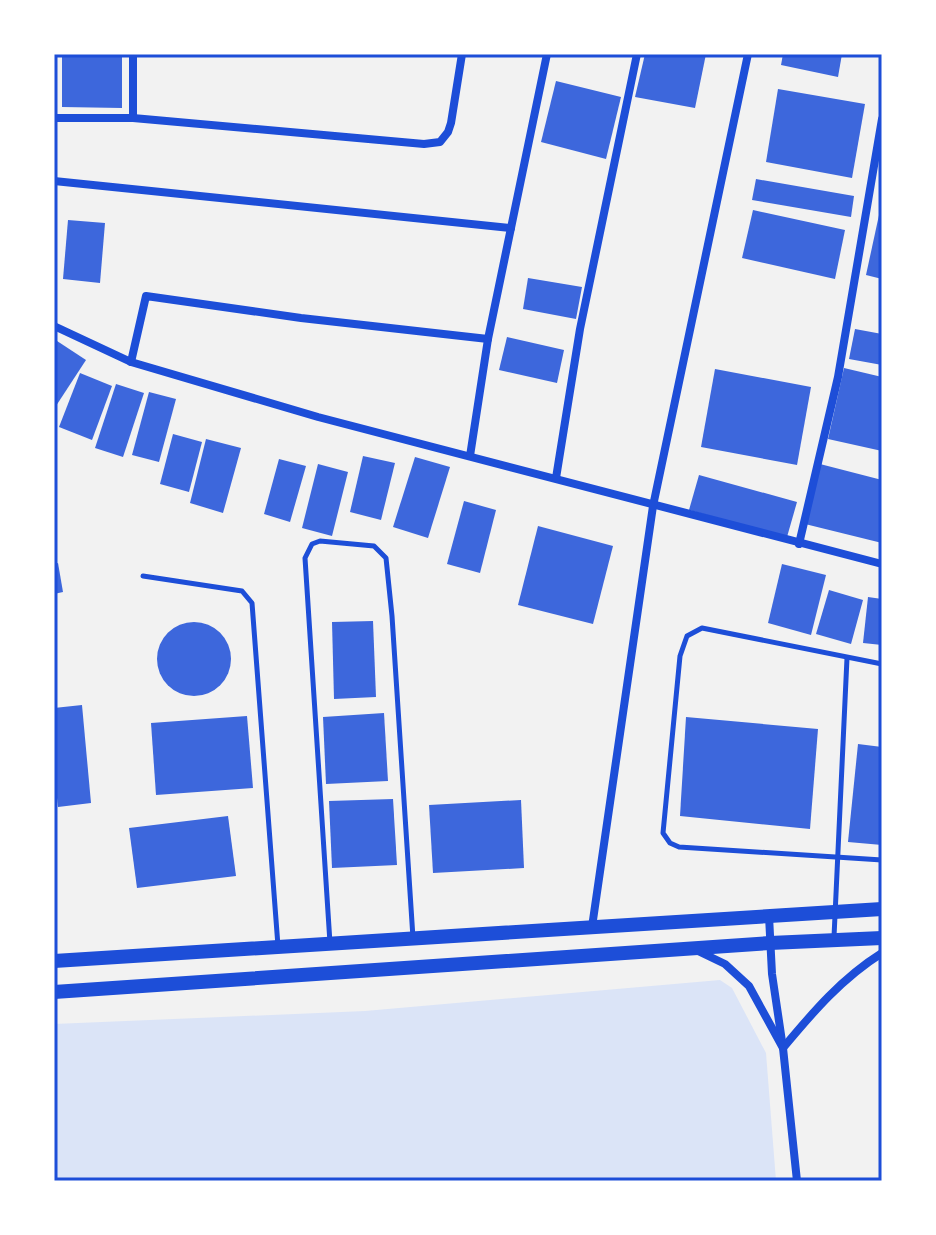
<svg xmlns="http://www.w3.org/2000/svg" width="936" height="1235" font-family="'DM Sans',sans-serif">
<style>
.green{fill:#dbe4f7}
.building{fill:#3d67dc}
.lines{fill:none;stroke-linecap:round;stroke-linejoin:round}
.service{stroke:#1d4ed8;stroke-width:5}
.minor{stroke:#1d4ed8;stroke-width:8}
.secondary{stroke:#1d4ed8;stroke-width:14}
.neatline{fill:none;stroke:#1d4ed8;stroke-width:3}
</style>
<rect width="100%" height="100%" fill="#f2f2f2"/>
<polygon class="green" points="720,980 732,988 766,1053 776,1181 54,1181 54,1024 365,1011"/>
<g class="building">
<polygon points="62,54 122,54 122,108 62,107"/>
<polygon points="645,54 706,54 695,108 635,97"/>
<polygon points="783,54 842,54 838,77 781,65"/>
<polygon points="556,81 621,97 606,159 541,142"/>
<polygon points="778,89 865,104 852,178 766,162"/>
<polygon points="756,179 854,196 851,217 752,200"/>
<polygon points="753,210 845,230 835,279 742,258"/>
<polygon points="879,215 882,215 882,279 866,275"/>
<polygon points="68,220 105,223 100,283 63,279"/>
<polygon points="528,278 582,287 576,319 523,309"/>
<polygon points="855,329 882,334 882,365 849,359"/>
<polygon points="507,337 564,350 557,383 499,370"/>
<polygon points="54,339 86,360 54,409"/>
<polygon points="844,368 882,377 882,451 828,439"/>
<polygon points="715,369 811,387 797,465 701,447"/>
<polygon points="80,373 112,386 92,440 59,427"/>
<polygon points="116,384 144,393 123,457 95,448"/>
<polygon points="149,392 176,399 159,462 132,455"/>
<polygon points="173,434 202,442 189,492 160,484"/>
<polygon points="206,439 241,448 223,513 190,503"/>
<polygon points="363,456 395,463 381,520 350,512"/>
<polygon points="415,457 450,467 428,538 393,527"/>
<polygon points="279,459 306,466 290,522 264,514"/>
<polygon points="318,464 348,472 332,536 302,528"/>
<polygon points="820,464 882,480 882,543 805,524"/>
<polygon points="699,475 797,502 787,537 689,510"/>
<polygon points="464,501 496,510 480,573 447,564"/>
<polygon points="538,526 613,546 593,624 518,605"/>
<polygon points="58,563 63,592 54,594 54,564"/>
<polygon points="782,564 826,575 811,635 768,623"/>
<polygon points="829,590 863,600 851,644 816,634"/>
<polygon points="868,597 882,599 882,645 863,643"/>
<polygon points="373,621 376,697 334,699 332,622"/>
<circle cx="194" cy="659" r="37"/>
<polygon points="82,705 91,803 58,807 54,771 54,708"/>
<polygon points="384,713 388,781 326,784 323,717"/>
<polygon points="247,716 253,788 156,795 151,723"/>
<polygon points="686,717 818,729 810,829 680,816"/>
<polygon points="858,744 882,747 882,845 848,842"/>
<polygon points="393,799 397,865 332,868 329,801"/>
<polygon points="521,800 524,868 433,873 429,805"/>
<polygon points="228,816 236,876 137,888 129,828"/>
</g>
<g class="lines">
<g class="service">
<polyline points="143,576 242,591 252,603 278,946"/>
<polyline points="882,664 702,628 687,636 680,656 663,833 670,843 679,847 882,860"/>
<polyline points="834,937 847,658"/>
<polyline points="330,943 305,558 312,544 320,541 374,546 386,558 392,616 413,938"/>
</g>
<g class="minor">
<polyline points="133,54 133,118"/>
<polyline points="54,118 133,118 424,144 440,142 448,132 451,123 462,54"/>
<polyline points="54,181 511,228"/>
<polyline points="54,326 131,362 318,417 882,564"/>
<polyline points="131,362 146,296 301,318 488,339"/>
<polyline points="470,456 488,339 547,54"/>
<polyline points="556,478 580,329 637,54"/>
<polyline points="799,544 838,377 882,119"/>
<polyline points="769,916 772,974 783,1048 797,1181"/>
<polyline points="592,927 653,506 748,54"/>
<path d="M698 951 725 964 749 986 783 1048C813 1012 842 978 882 953"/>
</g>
<g class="secondary">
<polyline points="54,961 882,909"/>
<polyline points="54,992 770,943 882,938"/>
</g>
</g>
<rect width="936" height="1235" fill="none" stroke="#ffffff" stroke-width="112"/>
<rect x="56" y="56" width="824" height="1123" class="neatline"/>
</svg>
